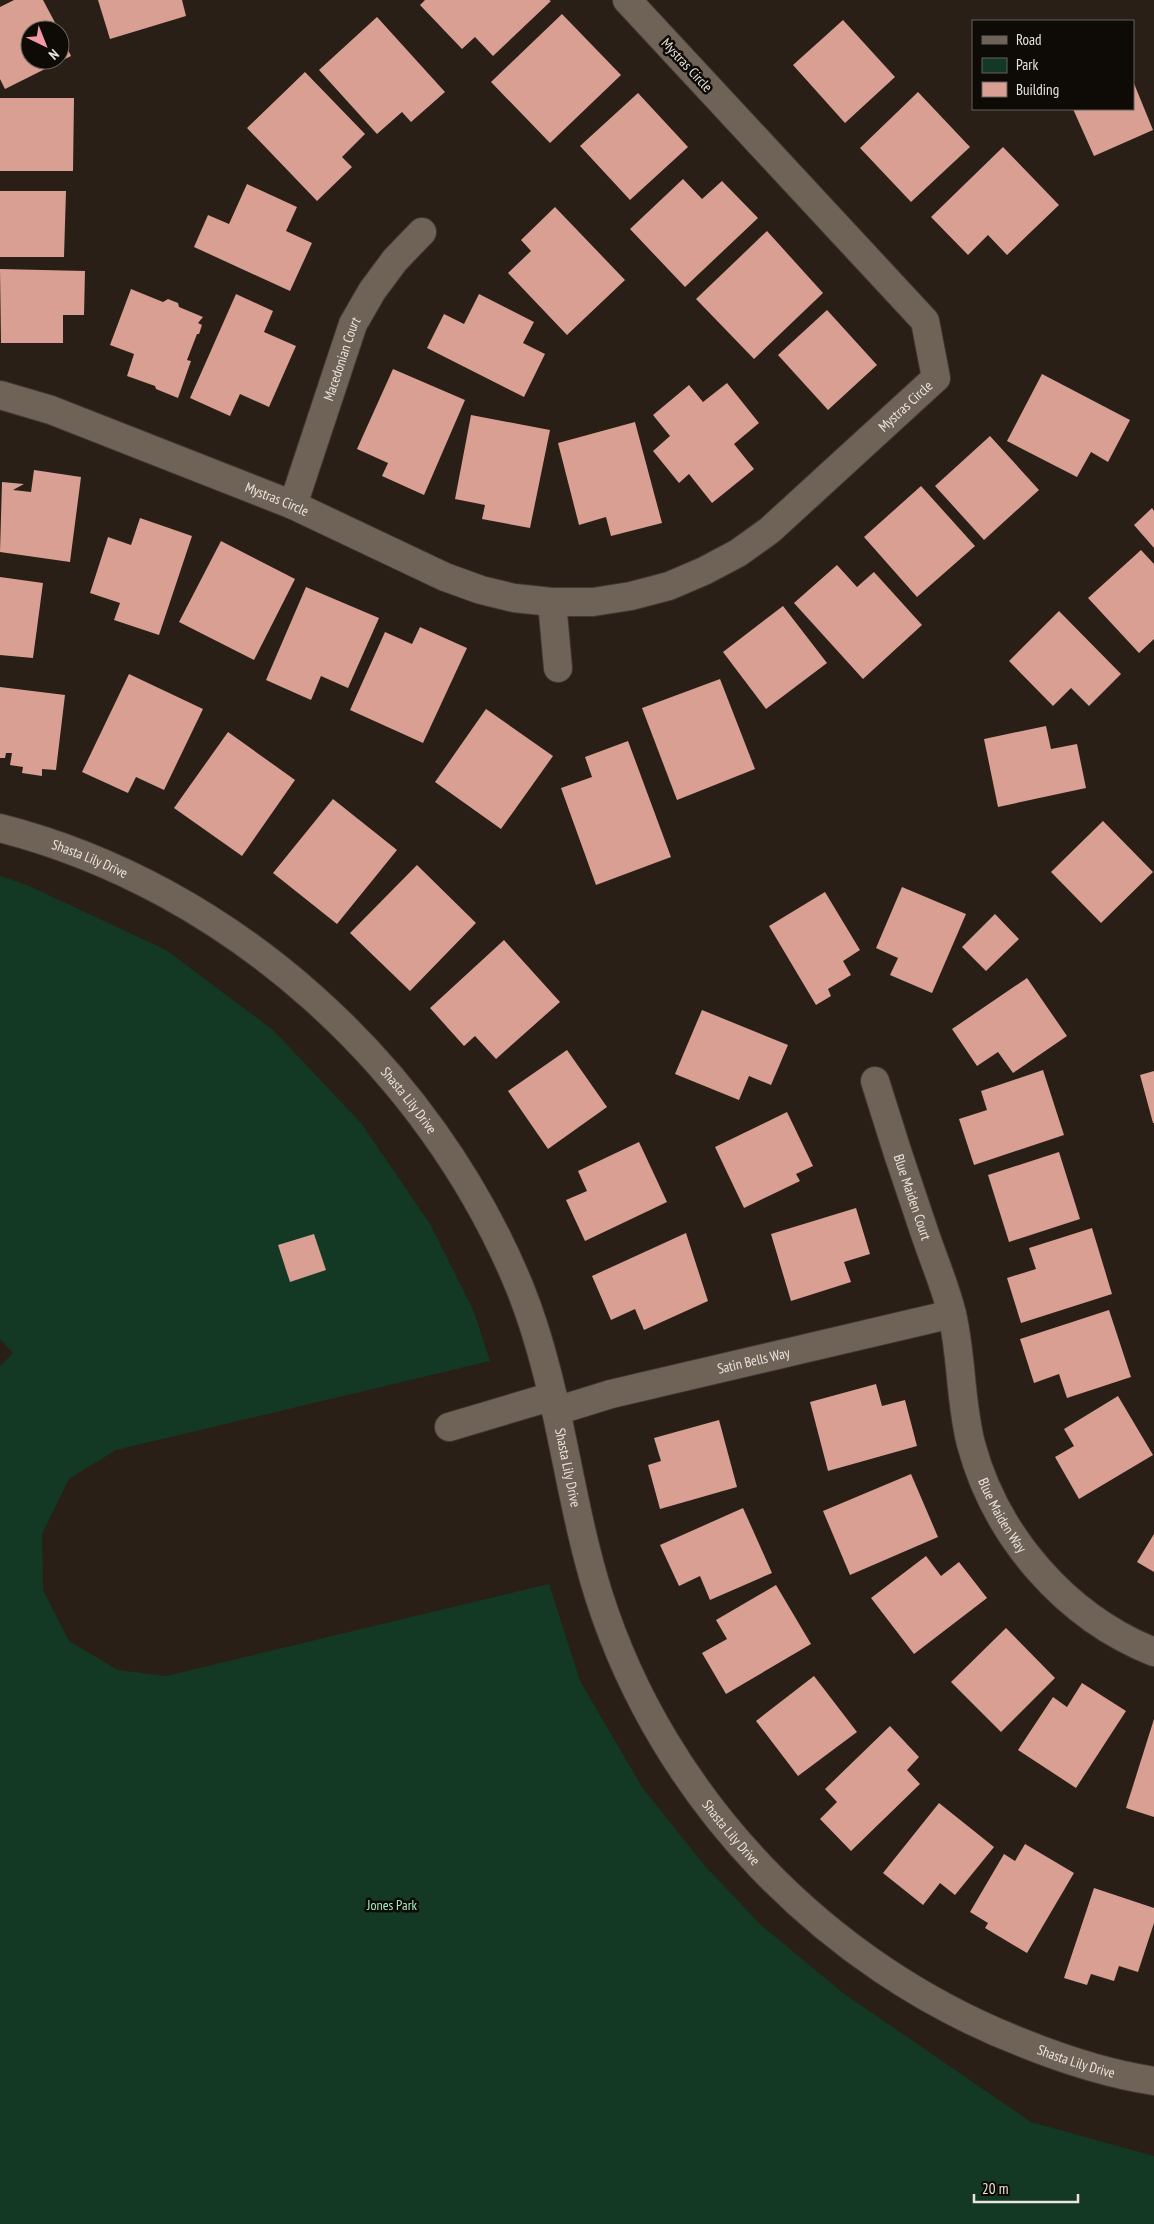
<svg xmlns="http://www.w3.org/2000/svg" width="1154" height="2224" font-family="'PT Sans Narrow',sans-serif">
<style>
.green{fill:#133824}
.building{fill:#d89f92}
.lines{fill:none;stroke-linecap:round;stroke-linejoin:round}
.minor-casing{stroke:#423933;stroke-width:30}
.minor{stroke:#6f6358;stroke-width:28}
.labels{text-anchor:middle;dominant-baseline:central;stroke-width:5;stroke-linejoin:round;paint-order:stroke}
.street-label{font-size:14px;fill:#ebe4dd;stroke:#0e0a06}
.park-label{font-size:14px;fill:#a2efc1;stroke:#0e0a06}
</style>
<rect width="100%" height="100%" fill="#291f16"/>
<polygon class="green" points="0,876 27,885 166,950 273,1030 361,1123 430,1224 474,1312 490,1361 116,1450 69,1479 42,1534 43,1590 69,1641 118,1670 166,1676 549,1584 580,1681 642,1787 705,1866 761,1925 843,1993 1031,2122 1154,2156 1154,2224 0,2224 0,1366 13,1353 0,1339"/>
<g class="building">
<polygon points="14,0 43,0 59,30 30,30 30,60 60,60 60,33 71,56 5,89 0,79 0,7"/>
<polygon points="98,0 182,0 186,16 110,39"/>
<polygon points="425,0 549,0 551,1 493,56 475,37 462,49 420,5"/>
<polygon points="562,14 621,75 550,143 491,82"/>
<polygon points="377,17 445,92 411,122 402,112 377,134 319,70"/>
<polygon points="843,20 895,77 845,123 793,65"/>
<polygon points="305,72 365,134 342,157 352,167 317,201 247,128"/>
<polygon points="1133,81 1153,130 1094,156 1073,109 1133,109"/>
<polygon points="918,92 970,147 911,202 860,148"/>
<polygon points="638,93 688,147 630,200 580,146"/>
<polygon points="0,98 74,98 73,171 0,171"/>
<polygon points="1003,147 1059,205 1007,255 988,235 968,255 931,217"/>
<polygon points="683,179 702,199 722,181 758,218 685,287 630,229"/>
<polygon points="247,184 297,207 286,231 312,243 290,291 194,247 208,215 229,224"/>
<polygon points="0,191 66,191 64,257 0,257"/>
<polygon points="555,207 625,280 567,335 508,273 531,251 521,240"/>
<polygon points="767,231 823,293 754,359 696,299"/>
<polygon points="0,269 85,271 84,315 63,315 63,343 1,343"/>
<polygon points="131,289 163,302 168,299 178,303 179,307 203,317 198,323 202,325 199,334 197,334 187,360 191,361 178,398 156,389 155,386 127,376 134,354 110,345"/>
<polygon points="236,294 273,311 264,332 296,346 269,407 240,394 230,416 190,398"/>
<polygon points="479,294 534,322 523,343 545,354 524,397 427,348 444,314 464,324"/>
<polygon points="827,310 877,365 828,410 778,355"/>
<polygon points="393,369 465,400 424,495 382,476 388,463 357,449"/>
<polygon points="1042,374 1130,420 1108,462 1091,452 1077,477 1007,441"/>
<polygon points="727,383 759,423 734,444 754,469 712,503 689,474 679,483 653,451 670,436 653,415 689,385 703,402"/>
<polygon points="471,415 550,430 530,528 482,519 485,505 455,499"/>
<polygon points="635,422 662,523 611,536 606,517 579,525 558,443"/>
<polygon points="990,436 1039,490 984,540 935,486"/>
<polygon points="34,470 81,477 70,562 0,552 2,482 24,484 13,490 31,492"/>
<polygon points="921,486 975,546 917,597 864,537"/>
<polygon points="1152,508 1154,511 1154,548 1134,525"/>
<polygon points="140,518 192,536 159,635 114,620 120,603 90,593 108,537 131,545"/>
<polygon points="221,541 295,579 254,660 179,622"/>
<polygon points="1141,550 1154,564 1154,639 1139,653 1088,598"/>
<polygon points="837,565 857,587 874,572 922,625 863,679 794,603"/>
<polygon points="0,577 43,583 33,658 0,655"/>
<polygon points="306,587 379,618 348,688 321,676 311,700 266,680"/>
<polygon points="783,606 827,663 766,709 723,652"/>
<polygon points="1059,611 1121,674 1089,706 1071,688 1053,706 1009,661"/>
<polygon points="420,627 467,648 423,743 350,710 385,632 412,644"/>
<polygon points="129,674 203,709 164,790 136,777 128,793 82,772"/>
<polygon points="720,679 755,769 677,800 642,708"/>
<polygon points="0,687 65,695 56,770 42,769 42,776 22,773 23,767 10,765 12,753 6,753 5,758 0,758"/>
<polygon points="486,709 553,756 501,829 435,782"/>
<polygon points="1046,726 1051,749 1077,744 1086,788 998,807 984,739"/>
<polygon points="228,732 295,780 242,856 174,808"/>
<polygon points="628,741 671,857 596,885 561,788 592,777 585,757"/>
<polygon points="333,799 397,850 337,924 273,873"/>
<polygon points="1103,821 1153,872 1101,923 1051,872"/>
<polygon points="417,865 476,923 410,991 350,933"/>
<polygon points="902,887 966,914 932,993 890,975 898,958 876,948"/>
<polygon points="825,892 860,950 843,961 851,975 828,989 831,996 816,1005 769,926"/>
<polygon points="995,914 1019,939 986,971 962,947"/>
<polygon points="504,940 560,1002 496,1059 475,1036 464,1046 430,1008"/>
<polygon points="1027,978 1067,1036 1013,1073 998,1052 977,1066 952,1029"/>
<polygon points="702,1010 788,1045 771,1085 749,1076 739,1100 675,1074"/>
<polygon points="567,1050 607,1107 548,1149 508,1091"/>
<polygon points="1043,1070 1064,1135 974,1165 959,1119 987,1110 981,1091"/>
<polygon points="1154,1071 1154,1123 1153,1123 1140,1075"/>
<polygon points="787,1112 813,1166 796,1174 800,1181 744,1208 715,1147"/>
<polygon points="639,1142 667,1202 585,1241 566,1200 587,1191 578,1171"/>
<polygon points="1059,1152 1080,1219 1009,1242 988,1175"/>
<polygon points="856,1208 870,1254 844,1262 851,1282 791,1301 771,1234"/>
<polygon points="1092,1228 1112,1294 1021,1323 1007,1278 1036,1269 1029,1248"/>
<polygon points="686,1233 708,1301 644,1330 635,1309 611,1320 592,1276"/>
<polygon points="314,1234 326,1270 290,1282 278,1245"/>
<polygon points="1109,1310 1131,1377 1067,1398 1059,1374 1034,1383 1020,1339"/>
<polygon points="876,1384 882,1406 905,1400 917,1446 828,1471 810,1402"/>
<polygon points="1118,1396 1153,1455 1079,1499 1055,1457 1074,1446 1064,1429"/>
<polygon points="719,1420 737,1487 660,1509 648,1465 661,1461 654,1438"/>
<polygon points="911,1474 938,1537 850,1575 823,1511"/>
<polygon points="743,1508 772,1573 710,1600 700,1576 679,1586 660,1545"/>
<polygon points="1154,1534 1154,1572 1137,1562"/>
<polygon points="926,1556 941,1576 959,1562 987,1598 914,1654 871,1598"/>
<polygon points="776,1585 811,1644 726,1694 702,1653 727,1639 716,1620"/>
<polygon points="1006,1628 1055,1678 1001,1732 951,1682"/>
<polygon points="814,1676 857,1732 798,1776 756,1721"/>
<polygon points="1082,1683 1126,1711 1076,1788 1018,1750 1053,1697 1067,1707"/>
<polygon points="1154,1719 1154,1817 1126,1808"/>
<polygon points="890,1726 919,1757 907,1770 920,1784 851,1851 820,1819 837,1802 825,1789"/>
<polygon points="939,1803 994,1847 955,1895 940,1883 923,1905 883,1873"/>
<polygon points="1025,1844 1074,1873 1027,1953 985,1928 988,1923 970,1912 1004,1854 1015,1861"/>
<polygon points="1094,1888 1154,1908 1154,1923 1138,1972 1119,1966 1114,1981 1091,1974 1087,1985 1064,1978"/>
</g>
<g class="lines">
<defs>
<g id="minor">
<path id="s1" d="M0 395 51 410 293 505 445 577 481 590 514 598 552 602H593L631 596 669 586 704 571 738 553 770 530 936 378 925 321 627 0"/>
<path id="s2" d="M293 505 353 324 372 291 395 260 422 232"/>
<polyline points="552,602 558,668"/>
<path id="s3" d="M0 828C231 887 430 1068 520 1288 560 1387 567 1495 599 1596 664 1800 825 1966 1023 2043 1065 2060 1109 2074 1154 2081"/>
<path id="s4" d="M875 1081C890 1130 906 1179 923 1228 932 1256 945 1285 952 1314 962 1356 960 1402 971 1444 996 1537 1066 1617 1154 1652"/>
<path id="s5" d="M556 1411 611 1394 952 1314"/>
<polyline points="449,1427 553,1396"/>
</g>
</defs>
<use href="#minor" class="minor-casing"/>
<use href="#minor" class="minor"/>
</g>
<g class="labels">
<g class="street-label">
<text transform="translate(687 65) rotate(47)">Mystras Circle</text>
<text stroke="none"><textPath href="#s2" startOffset="154">Macedonian Court</textPath></text>
<text stroke="none"><textPath href="#s1" startOffset="1010">Mystras Circle</textPath></text>
<text stroke="none"><textPath href="#s1" startOffset="296">Mystras Circle</textPath></text>
<text stroke="none"><textPath href="#s3" startOffset="95">Shasta Lily Drive</textPath></text>
<text stroke="none"><textPath href="#s3" startOffset="500">Shasta Lily Drive</textPath></text>
<text stroke="none"><textPath href="#s4" startOffset="122">Blue Maiden Court</textPath></text>
<text stroke="none"><textPath href="#s5" startOffset="204">Satin Bells Way</textPath></text>
<text stroke="none"><textPath href="#s3" startOffset="905">Shasta Lily Drive</textPath></text>
<text stroke="none"><textPath href="#s4" startOffset="455">Blue Maiden Way</textPath></text>
<text stroke="none"><textPath href="#s3" startOffset="1310">Shasta Lily Drive</textPath></text>
<text stroke="none"><textPath href="#s3" startOffset="1730">Shasta Lily Drive</textPath></text>
</g>
<g class="park-label">
<text x="392" y="1905">Jones Park</text>
</g>
</g>
<rect x="972" y="20" width="162" height="90" fill="#0e0a06" stroke="#66615c"/>
<rect x="982" y="36" width="25" height="8" fill="#6f6358" stroke="#66615c"/>
<text x="1016" y="45" font-size="15" fill="#ebe4dd">Road</text>
<rect x="982" y="58" width="25" height="15" fill="#133824" stroke="#66615c"/>
<text x="1016" y="70" font-size="15" fill="#ebe4dd">Park</text>
<rect x="982" y="82" width="25" height="15" fill="#d89f92" stroke="#66615c"/>
<text x="1016" y="95" font-size="15" fill="#ebe4dd">Building</text>
<g transform="translate(45 45) rotate(137)"><circle r="24" fill="#0e0a06" stroke="#66615c"/>
<path d="M0-4L9 19L0 12L-9 19Z" fill="#f39aa8"/>
<text y="-8" font-size="14" font-weight="bold" text-anchor="middle" fill="#ebe4dd">N</text>
</g>
<path d="M974 2194v8h104v-8" fill="none" stroke="#ebe4dd" stroke-width="2.5"/>
<text x="982" y="2194" font-size="15" fill="#ebe4dd" stroke="#0e0a06" stroke-width="4" paint-order="stroke">20 m</text>
</svg>
